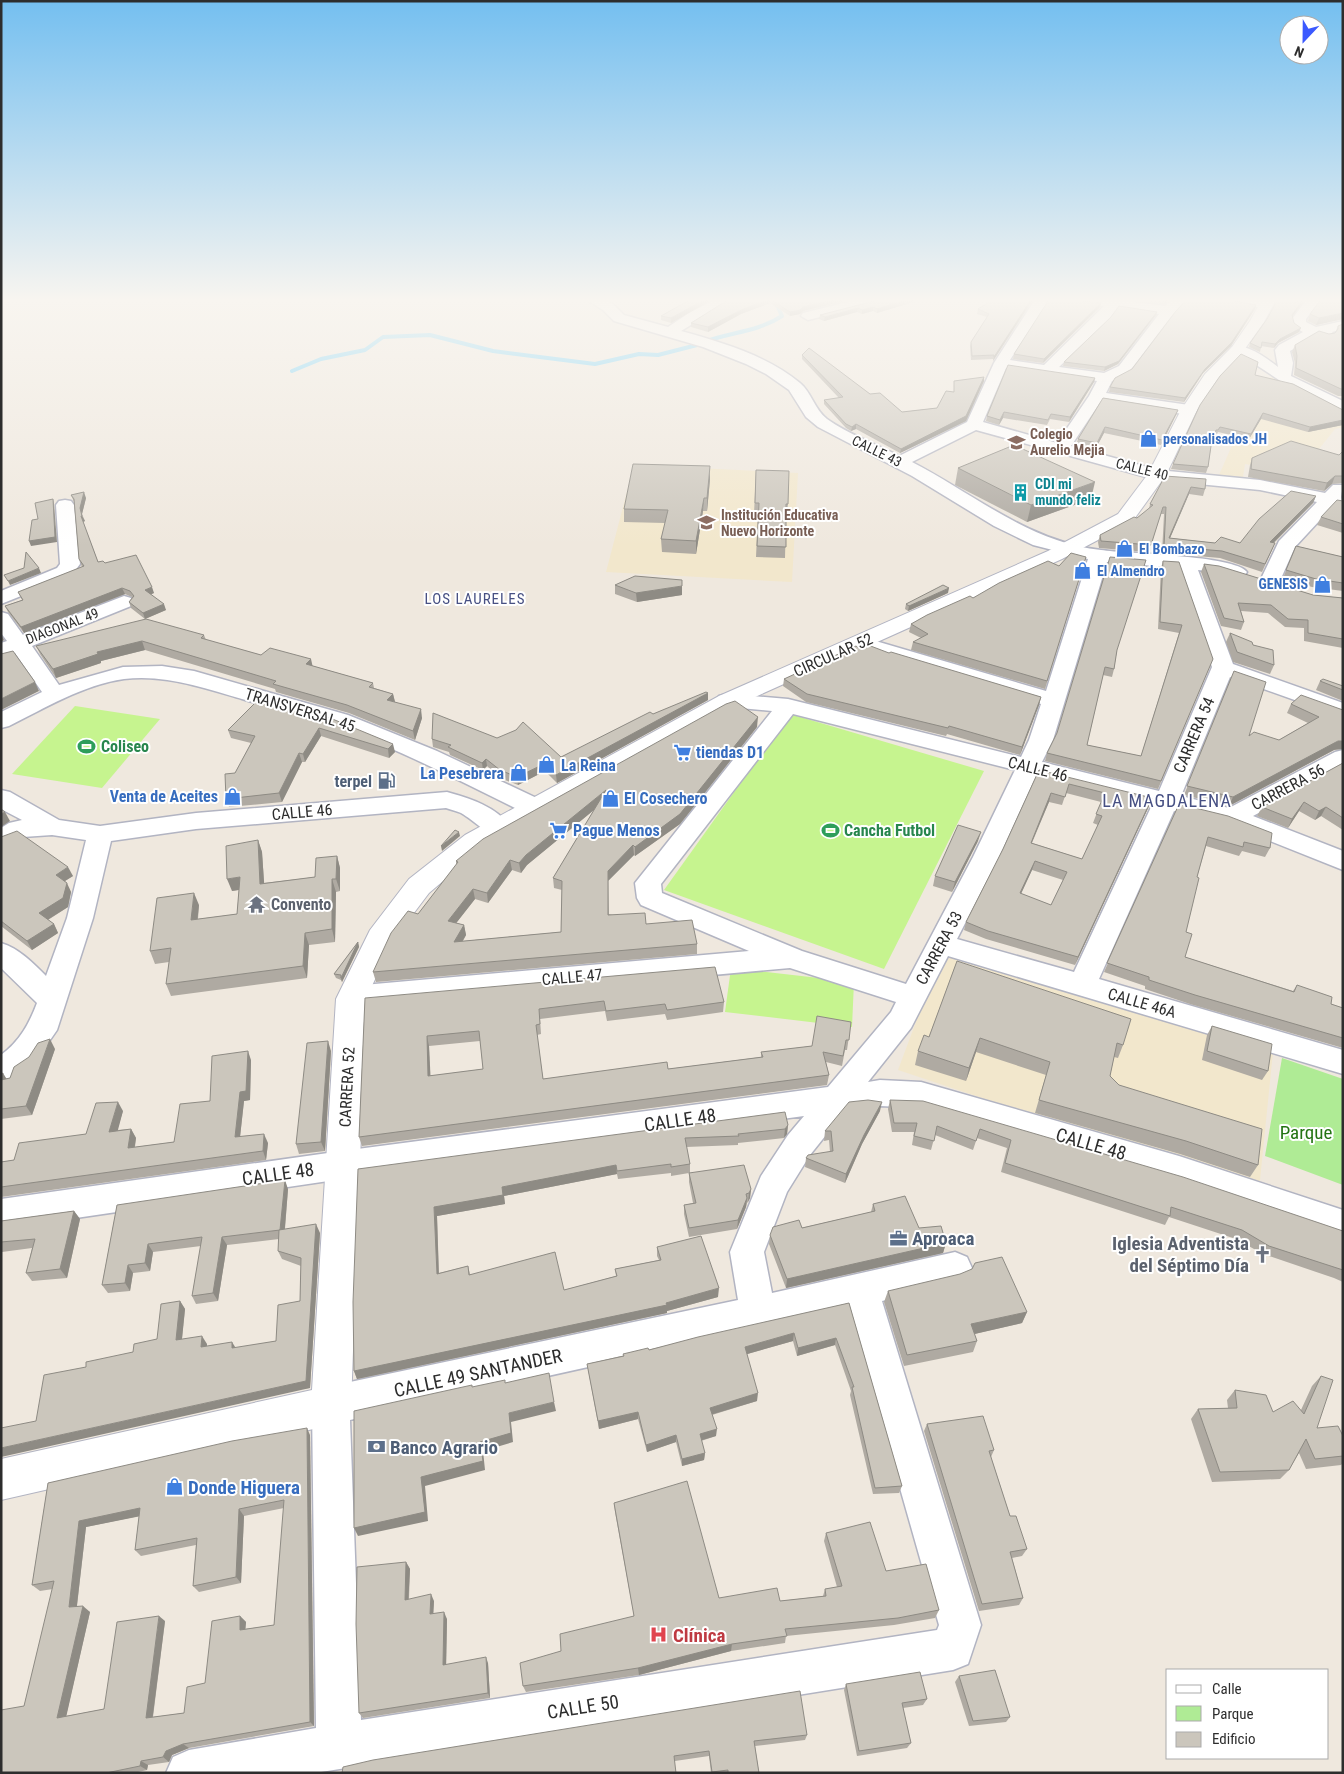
<svg xmlns="http://www.w3.org/2000/svg" width="1344" height="1774" font-family="'Roboto Condensed',sans-serif">
<style>
.education{fill:#f2e7cc}
.green{fill:#afeb95}
.pitch{fill:#c6f48f}
.lines{fill:none;stroke-linecap:round;stroke-linejoin:round}
.stream{stroke:#66cffc;stroke-width:4}
.minor-casing{stroke:#b2b4c2;stroke-width:3}
.tertiary-casing{stroke:#b2b4c2;stroke-width:2}
.minor{fill:#fff;fill-rule:evenodd}
.tertiary{fill:#fff;fill-rule:evenodd}
.wall{fill:#afaaa2;fill-rule:evenodd}
.shaded-wall{fill:#8e8b84}
.building{fill:#cbc6bc;stroke:#8e8b84;fill-rule:evenodd}
.labels{text-anchor:middle;dominant-baseline:central;stroke-width:4;stroke-linejoin:round;paint-order:stroke}
.far-education-label{font-size:14px;font-weight:bold;fill:#785e54;stroke:#fff;text-anchor:start}
.far-shop-label{font-size:14px;font-weight:bold;fill:#366cbe;stroke:#fff;text-anchor:start}
.far-street-label{font-size:14px;fill:#2d2d2d;stroke:#fff}
.far-culture-label{font-size:14px;font-weight:bold;fill:#0d838f;stroke:#fff;text-anchor:start}
.far-neighbourhood-label{font-size:15px;letter-spacing:1px;fill:#475083;stroke:#fff}
.street-label{font-size:16px;fill:#2d2d2d;stroke:#fff}
.leisure-label{font-size:16px;font-weight:bold;fill:#27864d;stroke:#fff;text-anchor:start}
.shop-label{font-size:16px;font-weight:bold;fill:#366cbe;stroke:#fff;text-anchor:start}
.service-label{font-size:16px;font-weight:bold;fill:#4e5e75;stroke:#fff;text-anchor:end}
.worship-label{font-size:16px;font-weight:bold;fill:#5b616d;stroke:#fff;text-anchor:start}
.neighbourhood-label{font-size:18px;letter-spacing:1px;fill:#475083;stroke:#fff}
.near-street-label{font-size:19px;fill:#2d2d2d;stroke:#fff}
.near-park-label{font-size:19px;fill:#247413;stroke:#fff}
.near-service-label{font-size:19px;font-weight:bold;fill:#4e5e75;stroke:#fff;text-anchor:start}
.near-worship-label{font-size:19px;font-weight:bold;fill:#5b616d;stroke:#fff;text-anchor:end}
.near-shop-label{font-size:19px;font-weight:bold;fill:#366cbe;stroke:#fff;text-anchor:start}
.near-health-label{font-size:19px;font-weight:bold;fill:#be3a42;stroke:#fff;text-anchor:start}
</style>
<rect width="100%" height="100%" fill="#efe8de"/>
<g class="education">
<polygon points="1273,376 1343,414 1343,427 1335,429 1303,469 1288,471 1245,464 1243,477 1219,475 1244,418 1249,398"/>
<polygon points="634,465 798,473 792,582 606,572"/>
<polygon points="942,952 1273,1052 1259,1190 898,1070"/>
</g>
<polygon class="green" points="1282,1058 1343,1079 1343,1185 1265,1156"/>
<g class="pitch">
<polygon points="75,706 160,719 102,788 12,774"/>
<polygon points="790,714 984,771 884,969 664,890"/>
<polygon points="731,968 854,982 852,1027 725,1012"/>
</g>
<g class="lines">
<g class="stream">
<path d="M704 342C730 332 758 332 782 316L777 305 785 298"/>
<polyline points="292,371 321,359 365,350 383,337 430,335 493,351 595,364 639,354 658,355 697,345"/>
</g>
<defs>
<g id="minor">
<path d="M584 298H601L613 304 624 315 668 327 689 313 718 298H735L681 331C721 342 768 356 800 383 812 393 814 409 827 419 848 434 876 444 899 456L967 422 994 363 1036 298H1050L1010 360 1044 365 1104 306 1074 302 1067 298H1104L1165 306 1173 298H1188L1173 314 1129 372 1112 381 1106 393 1189 405 1195 407 1197 410 1195 413 1189 415 1101 401 1071 446 1158 470 1260 480 1325 493 1333 485H1343L1341 497 1343 508 1333 506 1295 547 1279 583 1276 587 1269 589 1262 587 1259 583 1279 541 1317 502 1260 490 1157 480 976 430 912 462C974 494 1029 542 1101 550 1126 554 1235 555 1247 572L1244 576 1237 578 1217 572 1198 570 1233 664 1343 703V719L1320 709 1230 677 1181 796 1229 808 1335 752 1343 750V767L1253 816 1343 851V870L1225 823 1174 811 1099 979 1343 1050V1074L948 956 911 1028 868 1082 880 1080 921 1082 1179 1156 1343 1210V1240L1179 1184 921 1108 880 1106 846 1110 810 1155 787 1192 764 1252 772 1293 955 1252 967 1257 972 1268 967 1279 955 1284 882 1301 981 1625 968 1664 953 1670 315 1773H166L173 1757 189 1750 316 1728 312 1405 318 1392 331 1386 738 1300 730 1252 761 1176 788 1135 804 1116 342 1179 1 1229V1199L342 1151 828 1087 891 1012 896 1002 790 968 352 1008 342 1005 338 997 342 989 352 986 749 951 641 905 637 898 635 883 772 711 719 706 716 701 719 696 727 694 788 699 1021 757 1029 740 1041 704 855 647 852 643 855 639 862 637 1046 691 1088 559 1033 545 994 526 912 476 818 427 806 417 789 390 766 374 746 364 703 347 614 321 603 310ZM1117 308 1159 314 1119 366 1104 373 1059 367 1109 319ZM1006 368 1097 381 1089 396 1057 443 983 422ZM1107 562 1178 568 1212 667 1159 791 1042 762 1053 740ZM793 714 1015 770 973 857 906 984 802 951 662 893 661 884ZM1036 776 1152 805 1074 972 957 939 999 857ZM849 1309 939 1625 937 1630 361 1720 350 1420Z"/>
<polygon points="864,298 887,298 885,301 808,320 801,316 803,313"/>
<polygon points="1222,298 1251,298 1272,302 1274,305 1267,309 1229,302"/>
<path d="M1308 298H1322L1306 319V322L1316 327 1343 321V329L1332 332 1334 335 1332 338 1327 339 1316 336 1290 351 1293 363 1291 376 1343 401V412C1309 403 1282 381 1253 363 1246 359 1235 357 1230 350L1232 347C1247 343 1266 358 1278 367L1275 350 1279 345 1303 332 1294 327 1292 319Z"/>
<polygon points="65,500 71,501 74,505 80,564 71,576 1,604 1,591 57,568 60,564 56,505 59,501"/>
<path d="M124 596 131 598 134 602 131 606 32 646 59 685 123 667 162 666 194 671 348 715 437 751 543 801 546 807 543 813 534 815 525 813C462 782 399 749 333 725 304 715 272 708 242 699 204 688 165 674 124 679 83 685 45 708 9 726L1 728V712L42 692 15 653 1 657V643L7 641 1 633V612L8 614 23 635Z"/>
<path d="M1 790 10 792 59 820 100 826 196 813 447 792C469 798 498 807 510 827L507 833C487 838 477 822 461 813 457 811 451 810 446 808L196 829 111 841 93 918 57 1030 33 1065 12 1080 1 1083V1055C20 1041 29 1024 37 1003L1 968V943C20 949 33 963 46 976L67 918 86 840 52 835 23 837 1 847V828L9 823 22 820 1 809Z"/>
</g>
<polygon id="tertiary" points="1263,298 1277,298 1264,322 1242,353 1217,380 1197,410 1166,475 1132,522 1062,559 735,706 483,847 429,893 392,942 366,999 351,1405 345,1419 331,1425 1,1500 1,1459 312,1390 336,999 370,930 409,879 465,835 719,696 1048,551 1118,514 1148,474 1181,410 1205,374 1232,347 1250,321"/>
</defs>
<use href="#minor" class="minor-casing"/>
<use href="#tertiary" class="tertiary-casing"/>
<use href="#minor" class="minor"/>
<use href="#tertiary" class="tertiary"/>
</g>
<g class="wall">
<polygon points="693,298 715,298 671,323 661,320 661,316"/>
<polygon points="731,298 856,298 803,311 800,314 790,316 770,303 741,314 708,332 691,327 691,323"/>
<polygon points="913,298 913,302 877,313 873,311 862,314 857,312 824,321 819,319 820,315 886,299"/>
<polygon points="996,298 1034,298 993,361 993,359 971,360 970,346 971,342 987,317 977,314 978,309"/>
<polygon points="1119,298 1171,298 1164,304"/>
<polygon points="1278,298 1301,298 1298,302 1303,302 1292,317 1294,323 1299,332 1278,343 1274,348 1261,346 1260,352 1249,347 1250,343 1267,319 1277,302"/>
<polygon points="1343,298 1343,319 1316,325 1308,321 1310,314"/>
<polygon points="1075,300 1101,303 1100,307 1043,363 1013,359 1014,354"/>
<polygon points="1230,300 1256,305 1255,309 1231,346 1203,373 1184,402 1109,392 1110,387 1132,369"/>
<polygon points="1157,312 1156,315 1118,364 1104,371 1063,366 1064,362 1111,317"/>
<polygon points="1343,324 1343,396 1338,396 1294,375 1295,363 1292,352 1295,345 1329,334 1335,333 1338,326"/>
<polygon points="802,355 902,412 937,408 953,392 984,381 966,421 900,453 856,429 851,431 846,428 824,404 824,400 839,398 802,359"/>
<polygon points="1255,375 1343,410 1343,425 1308,432 1261,419 1249,439 1218,432 1216,436 1214,436 1211,446 1208,467 1206,473 1171,469 1173,464"/>
<polygon points="1095,378 1094,382 1069,422 1050,419 1047,425 1003,418 999,425 986,421 987,416"/>
<polygon points="1103,398 1178,410 1176,415 1161,445 1104,433 1096,448 1076,445 1078,439"/>
<polygon points="1343,451 1343,483 1332,484 1324,491 1248,477 1250,465 1252,458 1339,455"/>
<polygon points="958,468 1091,499 1027,522 955,485"/>
<polygon points="756,470 788,504 787,515 786,515 785,558 756,557 758,514 754,514"/>
<polygon points="1165,476 1205,489 1203,496 1189,494 1170,538 1215,543 1240,543 1316,496 1313,503 1274,543 1272,550 1262,572 1220,558 1162,553 1164,514 1161,514 1148,552 1099,548 1098,542 1100,535 1137,518 1149,509 1150,504"/>
<polygon points="710,479 707,511 703,511 696,554 662,552 661,539 665,523 624,522 624,509"/>
<polygon points="71,495 86,498 82,514 85,521 83,522 98,562 105,563 154,593 151,594 166,610 145,619 131,608 129,602 132,597 125,594 24,633 8,612 5,606 22,600 18,592 82,567 79,559 74,502"/>
<polygon points="1343,501 1343,533 1317,525 1321,517"/>
<polygon points="1296,546 1343,557 1343,591 1312,587 1283,578"/>
<polygon points="1086,557 1045,689 911,650 913,642 921,638 909,632 911,624 973,598 1059,566"/>
<polygon points="1163,561 1213,659 1158,789 1045,761 1047,753 1117,650 1114,669 1112,677 1103,675 1087,745 1141,756 1179,633 1158,629 1161,568"/>
<polygon points="1204,564 1313,595 1343,598 1343,648 1304,641 1304,628 1285,627 1268,613 1241,611 1244,622 1241,630 1221,626 1201,572"/>
<polygon points="615,585 682,595 637,602 615,594"/>
<polygon points="948,593 908,611 905,609 906,604"/>
<polygon points="1230,633 1253,645 1274,665 1270,674 1233,662 1226,642"/>
<polygon points="204,635 206,640 261,655 313,666 373,683 374,688 393,694 395,702 422,718 415,740 349,713 276,692 275,689 145,650 101,661 101,663 56,678 40,654 36,646"/>
<polygon points="860,649 889,653 1041,697 1039,705 1020,755 947,734 946,736 806,702 783,686 784,679"/>
<polygon points="1234,671 1249,736 1279,740 1308,723 1287,713 1291,704 1343,710 1334,750 1229,806 1184,795"/>
<polygon points="1320,681 1343,686 1343,701 1316,690"/>
<polygon points="708,693 708,700 557,783 545,771 518,785 500,778 487,766 483,770 450,755 449,752 433,747 432,739 497,738 561,757 653,714"/>
<polygon points="260,698 395,752 389,758 321,736 305,762 302,762 282,802 229,807 226,799 235,773 251,743 231,738 228,730"/>
<path d="M757 727 680 824 635 856 634 855 608 881 609 914 646 924 697 944V954L376 982 373 972 456 865V861ZM594 810 553 878 554 888 562 890 561 932 463 941 466 935 464 925 456 923 475 899 488 903 512 870 521 873 527 865Z"/>
<polygon points="1343,763 1343,830 1321,816 1315,820 1299,811 1288,828 1257,816 1262,807"/>
<path d="M1039 770 1149 806 1075 965 986 939 964 930 966 922 1003 849ZM1066 793 1101 802 1093 823 1098 825 1082 859 1032 843 1049 802 1062 805ZM1032 870 1063 880 1051 905 1021 894Z"/>
<polygon points="1179,804 1270,848 1265,857 1242,851 1239,856 1206,846 1197,877 1186,932 1185,957 1293,991 1297,985 1331,1004 1343,1008 1343,1048 1190,1004 1145,989 1145,986 1104,972"/>
<polygon points="1,837 73,876 65,881 71,892 68,907 48,920 54,924 58,933 32,950 1,926"/>
<polygon points="258,840 262,852 264,883 315,877 337,856 340,868 340,891 336,892 335,942 309,945 307,978 171,996 166,984 169,962 155,964 150,951 199,905 198,919 237,914 239,890 232,891"/>
<polygon points="978,841 952,892 933,886 935,876"/>
<polygon points="358,942 359,947 342,982 341,980 336,978 334,974"/>
<polygon points="957,961 1123,1045 1118,1058 1114,1057 1110,1076 1119,1085 1258,1165 1250,1177 1180,1154 1035,1113 1046,1075 976,1052 966,1081 915,1065 918,1051 929,1037"/>
<path d="M365 998 724 1002 723 1012 667 1020 665 1014 607 1021 605 1011 540 1019 541 1034 537 1035 543 1079 668 1069 761 1057V1052L812 1046 851 1022 847 1050H845L842 1066 826 1062 829 1075 827 1085 362 1146 359 1137ZM480 1041 483 1069 430 1076 429 1046Z"/>
<polygon points="1212,1026 1268,1071 1262,1080 1202,1060 1207,1035"/>
<polygon points="55,1049 32,1115 1,1119 1,1074 7,1079 10,1078"/>
<polygon points="331,1051 325,1151 299,1154 296,1144"/>
<polygon points="251,1060 250,1100 244,1101 240,1137 268,1143 266,1160 1,1197 1,1162 14,1160 86,1134 123,1111 117,1130 131,1129 136,1138 135,1147 174,1142 210,1101"/>
<polygon points="890,1100 1343,1231 1343,1282 1334,1278 1263,1254 1236,1239 1169,1217 1165,1225 1001,1172 1007,1148 977,1138 973,1150 935,1135 931,1150 912,1145 914,1132 892,1132 888,1109"/>
<polygon points="880,1111 862,1144 845,1183 805,1167 806,1158 830,1152 829,1140 824,1141 825,1131"/>
<polygon points="788,1125 787,1134 784,1138 738,1143 738,1145 686,1147 690,1164 690,1173 751,1189 750,1198 748,1202 747,1203 746,1207 737,1229 689,1237 684,1214 684,1205 693,1203 689,1182 689,1173 671,1176 671,1173 618,1179 617,1174 504,1196 505,1204 437,1216 439,1273 468,1266 470,1274 564,1290 616,1276 615,1269 659,1260 657,1256 657,1247 718,1297 667,1311 667,1313 357,1379 354,1371 358,1169"/>
<polygon points="288,1189 285,1229 320,1233 310,1388 36,1421 86,1367 133,1352 157,1339 180,1301 185,1309 182,1339 207,1344 207,1346 236,1348 276,1341 300,1301 301,1266 282,1259 278,1251 279,1239 227,1245 218,1301 196,1304 192,1296 201,1246 153,1252 150,1271 133,1273 130,1291 108,1293 102,1285 117,1205"/>
<polygon points="873,1204 946,1243 943,1253 786,1288 769,1244 770,1235 871,1212"/>
<polygon points="74,1211 80,1219 67,1278 32,1281 26,1273 32,1248 2,1252 1,1256 1,1221"/>
<polygon points="888,1291 1027,1312 1022,1323 974,1334 977,1341 973,1352 904,1366 884,1302"/>
<polygon points="849,1303 902,1486 899,1493 873,1494 850,1395 851,1391 835,1345 797,1356 793,1341 747,1354 757,1401 712,1415 716,1436 701,1441 705,1453 704,1460 682,1466 676,1442 647,1452 638,1419 599,1429 587,1364"/>
<polygon points="1321,1376 1317,1428 1343,1436 1343,1463 1341,1465 1306,1469 1299,1453 1289,1470 1280,1479 1212,1482 1191,1419 1198,1409 1228,1408 1227,1400 1235,1390 1273,1412 1301,1410 1312,1386"/>
<polygon points="927,1424 994,1450 991,1457 1010,1516 1027,1549 1022,1556 1012,1558 1023,1598 1019,1605 979,1611 924,1431"/>
<path d="M310 1435 314 1726 189 1748 172 1755 169 1762 148 1765 147 1770 134 1773H1L24 1706 53 1589 40 1591 32 1585 48 1483ZM284 1508 274 1625 245 1629 246 1622 240 1616 205 1683 184 1713 153 1717 165 1621 104 1709 66 1716 90 1612 77 1606 86 1527 139 1516 135 1550 141 1556 196 1545 193 1586 199 1592 241 1583 244 1516Z"/>
<polygon points="614,1503 719,1598 780,1601 823,1596 825,1589 837,1587 824,1541 826,1533 886,1571 939,1610 935,1618 894,1625 786,1636 785,1643 731,1651 639,1675 526,1692 523,1686 561,1651 634,1616 615,1512"/>
<polygon points="406,1562 410,1569 409,1599 434,1601 433,1614 447,1619 446,1665 488,1663 490,1698 363,1718 359,1713"/>
<polygon points="959,1676 1010,1717 1006,1722 969,1726 955,1682"/>
<polygon points="846,1684 927,1699 923,1705 903,1708 911,1743 907,1748 857,1756 844,1690"/>
<polygon points="807,1735 805,1740 755,1746 759,1773 711,1773 709,1756 675,1761 342,1773"/>
</g>
<g class="shaded-wall">
<polygon points="708,298 715,298 671,323 671,318"/>
<polygon points="840,298 856,298 803,311 800,314 790,316 790,312 803,307"/>
<polygon points="913,298 913,302 877,313 877,309"/>
<polygon points="1032,298 1034,298 993,361 994,357"/>
<polygon points="1168,298 1171,298 1164,304 1165,300"/>
<polygon points="1304,298 1303,302 1290,319 1292,315"/>
<polygon points="770,299 770,303 741,314 708,332 708,327 741,310"/>
<polygon points="1101,303 1100,307 1043,363 1044,359"/>
<polygon points="1256,305 1255,309 1231,346 1203,373 1184,402 1185,398 1205,369"/>
<polygon points="873,307 873,311 862,314 862,310"/>
<polygon points="858,308 857,312 824,321 825,317"/>
<polygon points="1157,312 1156,315 1118,364 1104,371 1105,367"/>
<polygon points="1343,313 1343,319 1316,325 1319,318"/>
<polygon points="1301,328 1299,332 1278,343 1274,348 1275,344 1280,339"/>
<polygon points="984,377 984,381 966,421 900,453 901,449"/>
<polygon points="1095,378 1094,382 1069,422 1070,417"/>
<polygon points="1178,410 1176,415 1161,445 1162,440"/>
<polygon points="1004,412 1003,418 999,425 1000,420"/>
<polygon points="1263,413 1261,419 1249,439 1251,434"/>
<polygon points="1343,420 1343,425 1308,432 1310,427"/>
<polygon points="856,424 856,429 851,431 852,427"/>
<polygon points="1105,427 1104,433 1096,448 1097,443"/>
<polygon points="710,466 710,479 707,511 707,498"/>
<polygon points="1335,476 1332,484 1324,491 1327,483"/>
<polygon points="1095,482 1091,499 1027,522 1031,505"/>
<polygon points="1191,487 1189,494 1167,545 1169,538"/>
<polygon points="84,492 86,498 82,514 80,508"/>
<polygon points="1316,496 1313,503 1267,549 1270,542"/>
<polygon points="704,498 703,511 696,554 696,541"/>
<polygon points="53,499 54,504 57,542 31,546 29,541"/>
<polygon points="81,516 82,516 85,521 83,522"/>
<polygon points="39,568 41,573 10,585 8,581"/>
<polygon points="682,586 682,595 637,602 636,593"/>
<polygon points="152,587 154,593 147,596 145,590"/>
<polygon points="122,588 125,594 24,633 21,627"/>
<polygon points="949,588 948,593 908,611 909,606"/>
<polygon points="164,604 166,610 145,619 143,613"/>
<polygon points="1,634 4,640 1,642"/>
<polygon points="142,641 145,650 101,661 101,663 56,678 53,669 97,652"/>
<polygon points="311,659 313,668 306,664"/>
<polygon points="35,682 39,691 1,710 1,699"/>
<polygon points="708,693 708,700 557,783 556,775"/>
<polygon points="393,694 395,702 387,700"/>
<polygon points="1041,697 1039,705 1020,755 1022,747"/>
<polygon points="421,709 422,718 415,740 413,731"/>
<polygon points="758,717 757,727 680,824 635,856 635,847"/>
<polygon points="319,728 321,736 305,762 303,754"/>
<polygon points="1338,741 1343,741 1343,749 1334,750 1229,806 1233,797"/>
<polygon points="393,744 395,752 389,758 388,749"/>
<polygon points="299,753 302,762 282,802 279,793"/>
<polygon points="486,759 487,766 483,770 482,763"/>
<polygon points="544,764 545,771 518,785 517,777"/>
<polygon points="606,790 606,800 527,865 521,873 519,863 526,855"/>
<polygon points="1051,793 1049,802 1028,851 1031,843"/>
<polygon points="1152,798 1149,806 1075,965 1078,957"/>
<polygon points="1304,802 1299,811 1288,828 1292,819"/>
<polygon points="1326,807 1321,816 1315,820 1319,811"/>
<polygon points="5,812 10,821 1,827 1,814"/>
<polygon points="459,832 460,836 442,851 441,846"/>
<polygon points="981,832 978,841 952,892 955,882"/>
<polygon points="258,840 262,852 265,896 260,884"/>
<polygon points="633,845 634,855 608,881 609,924 608,871"/>
<polygon points="337,856 340,868 340,891 336,879"/>
<polygon points="510,860 512,870 488,903 487,893"/>
<polygon points="1035,861 1032,870 1017,902 1020,893"/>
<polygon points="68,867 73,876 60,884 56,875"/>
<polygon points="240,877 244,889 232,891 227,879"/>
<polygon points="332,879 336,892 335,942 332,929"/>
<polygon points="67,883 71,892 68,907 44,922 39,913"/>
<polygon points="473,889 475,899 450,931 448,921"/>
<polygon points="194,893 199,905 196,932 191,920"/>
<polygon points="54,924 58,933 32,950 27,941"/>
<polygon points="464,925 466,935 456,952 454,942"/>
<polygon points="305,933 309,945 307,978 303,966"/>
<polygon points="358,942 359,947 342,982 341,978"/>
<polygon points="427,1036 429,1046 431,1086 428,1076"/>
<polygon points="980,1038 976,1052 966,1081 969,1068"/>
<polygon points="50,1039 55,1049 32,1115 26,1106"/>
<polygon points="328,1041 331,1051 325,1151 321,1142"/>
<polygon points="248,1051 251,1060 250,1100 244,1101 239,1146 235,1137 240,1092"/>
<polygon points="3,1073 9,1083 1,1080"/>
<polygon points="118,1102 123,1111 115,1141 109,1132"/>
<polygon points="882,1102 880,1111 862,1144 845,1183 846,1174 864,1135"/>
<polygon points="788,1125 787,1134 784,1138 785,1129"/>
<polygon points="131,1129 136,1138 133,1157 128,1148"/>
<polygon points="264,1134 268,1143 266,1160 263,1151"/>
<polygon points="616,1165 617,1174 504,1196 505,1204 437,1216 439,1282 437,1274 434,1207 502,1187"/>
<polygon points="285,1180 288,1189 284,1238 280,1230"/>
<polygon points="751,1189 750,1198 748,1202 749,1193"/>
<polygon points="747,1198 746,1207 737,1229 738,1220"/>
<polygon points="74,1211 80,1219 67,1278 60,1269"/>
<polygon points="316,1224 320,1233 310,1388 1,1457 1,1448 306,1381"/>
<polygon points="222,1237 227,1245 218,1301 213,1293"/>
<polygon points="946,1243 943,1253 786,1288 787,1279"/>
<polygon points="148,1244 153,1252 150,1271 145,1263"/>
<polygon points="128,1265 133,1273 130,1291 125,1283"/>
<polygon points="719,1288 718,1297 667,1311 667,1313 357,1379 354,1371 666,1303"/>
<polygon points="180,1301 185,1309 181,1348 176,1340"/>
<polygon points="1027,1312 1022,1323 966,1336 971,1324"/>
<polygon points="794,1333 793,1341 744,1355 745,1347"/>
<polygon points="202,1336 207,1344 206,1355 201,1347"/>
<polygon points="836,1338 835,1345 797,1356 798,1348"/>
<polygon points="232,1342 237,1350 232,1348"/>
<polygon points="758,1393 757,1401 710,1415 710,1408"/>
<polygon points="554,1402 556,1411 511,1422 513,1442 483,1451 485,1470 425,1486 428,1521 358,1536 354,1528 421,1477 480,1442 509,1413"/>
<polygon points="638,1412 638,1419 599,1429 598,1421"/>
<polygon points="307,1428 310,1435 314,1726 310,1722"/>
<polygon points="717,1429 716,1436 699,1441 700,1434"/>
<polygon points="676,1435 676,1442 647,1452 646,1445"/>
<polygon points="705,1453 704,1460 682,1466 682,1459"/>
<polygon points="140,1508 146,1515 86,1527 76,1613 69,1607 79,1521"/>
<polygon points="239,1509 244,1516 241,1583 236,1577"/>
<polygon points="406,1562 410,1569 408,1606 405,1600"/>
<polygon points="431,1594 434,1601 433,1620 430,1614"/>
<polygon points="83,1606 90,1612 65,1722 57,1718"/>
<polygon points="444,1612 447,1619 446,1671 443,1665"/>
<polygon points="159,1616 165,1621 152,1722 146,1718"/>
<polygon points="240,1616 246,1622 245,1635 240,1630"/>
<polygon points="732,1644 731,1651 639,1675 638,1668"/>
<polygon points="486,1657 488,1663 490,1698 488,1693"/>
<polygon points="183,1744 189,1748 172,1755 169,1762 163,1757 166,1751"/>
<polygon points="141,1761 148,1765 147,1770 140,1766"/>
</g>
<g class="building">
<polygon points="693,298 708,298 671,318 661,316"/>
<polygon points="731,298 840,298 803,307 800,310 790,312 770,299 741,310 708,327 691,323"/>
<polygon points="886,298 912,298 877,309 873,307 862,310 858,308 825,317 820,315"/>
<polygon points="996,298 1032,298 994,357 994,355 972,356 971,342 989,314 978,309"/>
<polygon points="1050,298 1071,298 1075,300 1101,303 1044,359 1014,354"/>
<polygon points="1151,298 1168,298 1165,300"/>
<polygon points="1188,298 1227,298 1230,300 1256,305 1232,342 1205,369 1185,398 1110,387 1115,378 1132,369 1176,311"/>
<polygon points="1278,298 1299,298 1294,304 1304,298 1292,315 1294,323 1301,328 1280,339 1275,344 1262,342 1261,348 1250,343 1267,319 1277,301"/>
<polygon points="1322,298 1343,298 1343,313 1319,318 1310,314"/>
<polygon points="1119,306 1157,312 1119,361 1105,367 1064,362 1111,317"/>
<polygon points="1343,324 1343,389 1341,389 1296,368 1297,356 1295,345 1319,331 1329,334 1335,333 1338,329 1338,326"/>
<polygon points="809,348 870,394 880,393 902,412 937,408 946,391 954,392 954,381 984,377 966,416 901,449 856,424 852,427 846,424 824,400 843,397 802,355"/>
<polygon points="1241,354 1258,362 1255,375 1293,384 1343,410 1343,420 1310,427 1263,413 1251,434 1220,427 1218,430 1216,430 1211,446 1208,467 1173,464 1200,405 1220,376"/>
<polygon points="1008,365 1095,378 1070,417 1051,414 1048,420 1004,412 1000,420 987,416"/>
<polygon points="1103,398 1178,410 1162,440 1105,427 1097,443 1078,439"/>
<polygon points="1291,441 1339,455 1343,451 1343,476 1335,476 1327,483 1251,469 1252,458"/>
<polygon points="1014,445 1095,482 1031,505 958,468"/>
<polygon points="633,464 710,466 707,498 704,498 696,541 661,539 668,510 624,509"/>
<polygon points="756,470 789,471 788,504 786,504 786,547 757,546 759,503 755,503"/>
<polygon points="1165,476 1206,479 1205,489 1191,487 1169,538 1215,543 1221,537 1240,543 1259,519 1291,491 1316,496 1270,542 1275,543 1265,564 1222,551 1164,546 1166,507 1163,507 1151,545 1101,541 1100,535 1134,517 1137,518 1153,505 1150,504"/>
<polygon points="84,492 80,508 82,516 81,516 98,562 103,561 105,563 136,555 152,587 145,590 164,604 143,613 129,602 134,596 130,591 122,588 21,627 5,606 23,600 18,592 84,566 79,559 74,499 71,495"/>
<polygon points="53,499 55,537 29,541 32,520 38,519 35,503"/>
<polygon points="1337,500 1343,501 1343,524 1321,517"/>
<polygon points="1296,546 1343,557 1343,583 1316,579 1286,570"/>
<polygon points="26,552 39,568 8,581 4,575 24,568"/>
<polygon points="1071,553 1086,557 1047,681 913,642 928,634 911,624 927,615 970,596 973,598 999,583 1048,561 1059,566"/>
<polygon points="1110,557 1146,560 1117,650 1114,669 1105,667 1087,745 1141,756 1182,625 1160,622 1163,561 1179,562 1213,659 1161,781 1047,753 1057,733"/>
<polygon points="1204,564 1219,566 1313,595 1343,598 1343,639 1308,633 1308,620 1288,619 1271,605 1238,603 1244,622 1224,618"/>
<polygon points="635,576 682,580 682,586 636,593 615,585"/>
<polygon points="943,585 949,588 909,606 906,604"/>
<polygon points="146,619 204,635 201,638 261,655 270,648 311,659 306,664 373,683 369,687 393,694 387,700 421,709 413,731 347,705 273,684 276,681 142,641 97,652 98,654 53,669 36,646"/>
<polygon points="1230,633 1252,642 1253,645 1273,650 1274,665 1237,652"/>
<polygon points="868,645 889,653 891,652 1041,697 1022,747 949,726 948,728 807,694 784,679 856,646 860,649"/>
<polygon points="13,651 35,682 1,699 1,654"/>
<polygon points="1234,671 1266,682 1249,736 1254,732 1279,740 1319,717 1291,704 1301,695 1343,710 1343,741 1338,741 1233,797 1187,786"/>
<polygon points="1323,679 1343,686 1343,690 1320,681"/>
<polygon points="706,692 708,693 556,775 544,764 517,777 500,770 486,759 482,763 448,747 451,745 432,739 433,713 497,738 516,730 523,722 561,757 650,712 653,714"/>
<polygon points="260,698 330,718 393,744 388,749 319,728 303,754 299,753 279,793 226,799 225,774 235,773 255,736 228,730"/>
<path d="M735 701 758 717 680 814 635 847 633 845 608 871V915L645 913 646 924 692 920 697 944 373 972 391 933 408 911 418 914 458 862 456 861 483 839 726 704ZM606 790 553 878 562 881 561 932 454 942 464 925 448 921 473 889 487 893 510 860 519 863 526 855Z"/>
<polygon points="1343,763 1343,818 1326,807 1319,811 1304,802 1292,819 1262,807"/>
<path d="M1039 770 1152 798 1078 957 988 931 966 922 1003 849ZM1069 784 1105 793 1096 814 1102 816 1082 859 1031 843 1051 793 1065 797ZM1035 861 1067 872 1051 905 1020 893Z"/>
<polygon points="1179,804 1228,816 1272,833 1270,848 1244,842 1243,847 1208,837 1197,877 1199,878 1186,932 1192,934 1185,957 1294,992 1297,985 1332,997 1331,1004 1343,1008 1343,1038 1195,995 1149,980 1149,977 1107,963"/>
<polygon points="1,809 5,812 1,814"/>
<polygon points="958,825 981,832 955,882 935,876"/>
<polygon points="455,830 459,832 441,846"/>
<polygon points="17,831 68,867 56,875 67,883 63,898 39,913 54,924 27,941 1,921 1,837"/>
<polygon points="258,840 260,884 315,877 316,858 337,856 336,879 332,879 332,929 305,933 303,966 166,984 171,948 150,951 157,898 194,893 191,920 237,914 240,877 227,879 226,846"/>
<polygon points="358,942 341,978 341,975 334,974"/>
<polygon points="957,961 1131,1019 1123,1045 1117,1043 1110,1076 1119,1085 1262,1129 1258,1165 1186,1141 1039,1100 1050,1062 980,1038 969,1068 918,1051 924,1035 929,1037"/>
<path d="M715 967 724 1002 667 1010 665 1004 606 1011 604 1001 539 1009 540 1024 536 1025 543 1079 667 1062 668 1069 763 1057 761 1052 812 1046 817 1016 851 1022 849 1040H846L843 1056 823 1052 829 1075 359 1137 365 998ZM479 1031 483 1069 428 1076 427 1036Z"/>
<polygon points="1212,1026 1272,1044 1268,1071 1207,1051"/>
<polygon points="50,1039 26,1106 1,1109 1,1074 3,1073 1,1080 10,1078 14,1067 29,1057 38,1043"/>
<polygon points="328,1041 321,1142 296,1144 307,1043"/>
<polygon points="248,1051 246,1091 240,1092 235,1137 264,1134 263,1151 1,1187 1,1162 14,1160 19,1143 86,1134 96,1103 118,1102 109,1132 131,1129 128,1148 174,1142 180,1104 210,1101 212,1056"/>
<polygon points="868,1100 882,1102 864,1135 846,1174 806,1158 808,1155 833,1151 831,1131 825,1131 849,1102"/>
<polygon points="890,1100 923,1101 1183,1177 1343,1231 1343,1270 1269,1246 1242,1230 1171,1207 1170,1216 1005,1163 1011,1140 980,1129 976,1141 937,1126 934,1141 914,1136 917,1123 894,1123"/>
<polygon points="785,1112 788,1125 785,1129 738,1134 739,1136 685,1138 690,1164 671,1167 671,1164 617,1171 616,1165 502,1187 503,1195 434,1207 437,1274 468,1266 469,1275 555,1252 564,1290 617,1276 615,1269 661,1260 657,1247 701,1236 719,1288 666,1303 667,1305 354,1371 353,1302 358,1169"/>
<polygon points="744,1165 751,1189 749,1193 746,1194 747,1198 738,1220 689,1228 684,1205 696,1203 689,1173"/>
<polygon points="285,1180 280,1230 222,1237 213,1293 192,1296 202,1237 148,1244 145,1263 128,1265 125,1283 102,1285 117,1205"/>
<polygon points="905,1196 919,1228 941,1226 946,1243 787,1279 770,1235 773,1227 799,1220 802,1228 875,1211 873,1204"/>
<polygon points="74,1211 60,1269 26,1273 35,1239 1,1242 1,1221"/>
<polygon points="316,1224 306,1381 1,1448 1,1428 36,1421 44,1375 86,1367 86,1362 133,1352 134,1344 157,1339 161,1304 180,1301 176,1340 202,1336 201,1347 232,1342 232,1348 276,1341 278,1305 300,1301 301,1258 278,1251 279,1230"/>
<polygon points="1002,1257 1027,1312 971,1324 977,1341 907,1355 888,1291 960,1274 972,1269 975,1263"/>
<polygon points="849,1303 902,1486 875,1488 852,1387 854,1387 836,1338 798,1348 794,1333 745,1347 758,1393 710,1408 717,1429 700,1434 705,1453 682,1459 676,1435 646,1445 638,1412 598,1421 587,1364 624,1356 623,1354 648,1348 649,1350 698,1337"/>
<polygon points="549,1373 554,1402 509,1413 511,1433 480,1442 483,1461 421,1477 425,1512 354,1528 354,1411 472,1385 472,1387 505,1380 505,1383"/>
<polygon points="1321,1376 1333,1380 1317,1428 1338,1426 1343,1436 1343,1456 1315,1459 1306,1439 1289,1470 1220,1472 1198,1409 1237,1408 1235,1390 1266,1395 1273,1412 1293,1401 1304,1414"/>
<polygon points="983,1416 994,1450 989,1451 1010,1516 1016,1516 1027,1549 1010,1552 1023,1598 982,1604 927,1424"/>
<path d="M307 1428 310 1722 183 1744 166 1751 163 1757 141 1761 140 1766 106 1773H1V1710L24 1706 54 1581 32 1585 48 1483 232 1441ZM284 1500 274 1625 240 1630V1616L212 1621 205 1683 187 1687 184 1713 146 1718 159 1616 117 1622 104 1709 57 1718 83 1606 69 1607 79 1521 140 1508 135 1550 197 1538 193 1586 236 1577 239 1509Z"/>
<polygon points="687,1481 719,1598 777,1588 780,1601 826,1596 825,1589 842,1586 826,1533 870,1522 886,1571 926,1564 939,1610 898,1618 785,1629 787,1636 732,1644 638,1668 523,1686 520,1663 561,1651 560,1634 634,1616 614,1503"/>
<polygon points="406,1562 405,1600 431,1594 430,1614 444,1612 443,1665 486,1657 488,1693 359,1713 356,1624 357,1567"/>
<polygon points="995,1670 1010,1717 973,1721 959,1676"/>
<polygon points="920,1672 927,1699 902,1703 911,1743 859,1751 846,1684"/>
<polygon points="800,1691 807,1735 754,1741 759,1773 728,1773 728,1770 712,1772 709,1751 674,1756 676,1773 342,1773 343,1767 373,1760"/>
</g>
<linearGradient id="sky" x2="0" y2="1"><stop stop-color="#74bff0"/><stop offset="0.55" stop-color="#f8f5f0"/><stop offset="1" stop-color="#f8f5f0" stop-opacity="0"/></linearGradient>
<rect width="1344" height="546" fill="url(#sky)"/>
<defs>
<symbol id="shop-bare" viewBox="-9 -9 18 18"><path d="M-5-2.5h2.3a2.7 3.5 0 0 1 5.4 0H5L5.5 6h-11ZM-1.5-2.5h3a1.5 2.3 0 0 0-3 0Z" fill="#3f7fe0" stroke="#fff" stroke-width="2.5" paint-order="stroke"/></symbol>
<symbol id="school-bare" viewBox="-9 -9 18 18"><path d="M0-5L7-2L0 1L-7-2ZM-4 1L0 2.5L4 1V4Q0 6-4 4Z" fill="#8d6e63" stroke="#fff" stroke-width="2.5" paint-order="stroke"/></symbol>
<symbol id="building-bare" viewBox="-9 -9 18 18"><path d="M-4-6H4V6H1V3H-1V6H-4ZM-2.5-4.3h1.7v1.8h-1.7ZM.8-4.3h1.7v1.8H.8ZM-2.5-1h1.7V.8h-1.7ZM.8-1h1.7V.8H.8Z" fill="#0f9aa8" stroke="#fff" stroke-width="2.5" paint-order="stroke"/></symbol>
<symbol id="stadium-bare" viewBox="-9 -9 18 18"><path d="M0-5a6.5 5 0 1 0 0 10a6.5 5 0 1 0 0-10ZM-3.5-1.8h7v3.6h-7Z" fill="#2e9e5b" stroke="#fff" stroke-width="2.5" paint-order="stroke"/></symbol>
<symbol id="supermarket-bare" viewBox="-9 -9 18 18"><path d="M-6-5.5h2.5l.6 2H6L4.5 2H-2.5L-4.4-4H-6ZM-1.5 3.2a1.3 1.3 0 1 0 .1 0ZM3 3.2a1.3 1.3 0 1 0 .1 0Z" fill="#3f7fe0" stroke="#fff" stroke-width="2.5" paint-order="stroke"/></symbol>
<symbol id="fuel-bare" viewBox="-9 -9 18 18"><path d="M-5.5-6h7V0h2V4h1.3V-2.5L3-4.5l.8-.8L6-3V5H2.5V1h-1V6h-7ZM-4.2-4.7v3.2H.2V-4.7Z" fill="#5c6f8a" stroke="#fff" stroke-width="2.5" paint-order="stroke"/></symbol>
<symbol id="temple-bare" viewBox="-9 -9 18 18"><path d="M0-6L5-2H3V0L6.5 2.5H4V6H1.5V3h-3V6H-4V2.5H-6.5L-3 0V-2H-5Z" fill="#6b7280" stroke="#fff" stroke-width="2.5" paint-order="stroke"/></symbol>
<symbol id="office-bare" viewBox="-9 -9 18 18"><path d="M-6-3h4V-5.5h4V-3h4V5H-6ZM-1-4.5V-3h2v-1.5ZM-6 0V1H6V0Z" fill="#5c6f8a" stroke="#fff" stroke-width="2.5" paint-order="stroke"/></symbol>
<symbol id="church-bare" viewBox="-9 -9 18 18"><path d="M-1.2-6h2.4v3.5h3.3v2.4h-3.3V6h-2.4V-.1h-3.3v-2.4h3.3Z" fill="#6b7280" stroke="#fff" stroke-width="2.5" paint-order="stroke"/></symbol>
<symbol id="bank-bare" viewBox="-9 -9 18 18"><path d="M-6-4H6V4H-6ZM0-2.3a2.3 2.3 0 1 0 0 4.6a2.3 2.3 0 1 0 0-4.6Z" fill="#5c6f8a" stroke="#fff" stroke-width="2.5" paint-order="stroke"/></symbol>
<symbol id="hospital-bare" viewBox="-9 -9 18 18"><path d="M-5-5h3v3.5h4V-5h3V5h-3V1.5h-4V5h-3Z" fill="#e0444e" stroke="#fff" stroke-width="2.5" paint-order="stroke"/></symbol>
</defs>
<g fill-rule="evenodd">
<use href="#shop-bare" x="1136" y="426" width="25" height="25"/>
<use href="#school-bare" x="1004" y="430" width="25" height="25"/>
<use href="#building-bare" x="1008" y="480" width="25" height="25"/>
<use href="#school-bare" x="694" y="510" width="25" height="25"/>
<use href="#shop-bare" x="1112" y="536" width="25" height="25"/>
<use href="#shop-bare" x="1070" y="558" width="25" height="25"/>
<use href="#shop-bare" x="1310" y="572" width="25" height="25"/>
<use href="#stadium-bare" x="74" y="734" width="25" height="25"/>
<use href="#supermarket-bare" x="670" y="740" width="25" height="25"/>
<use href="#shop-bare" x="534" y="752" width="25" height="25"/>
<use href="#shop-bare" x="506" y="760" width="25" height="25"/>
<use href="#fuel-bare" x="374" y="768" width="25" height="25"/>
<use href="#shop-bare" x="220" y="784" width="25" height="25"/>
<use href="#shop-bare" x="598" y="786" width="25" height="25"/>
<use href="#supermarket-bare" x="546" y="818" width="25" height="25"/>
<use href="#stadium-bare" x="818" y="818" width="25" height="25"/>
<use href="#temple-bare" x="244" y="892" width="25" height="25"/>
<use href="#office-bare" x="886" y="1226" width="25" height="25"/>
<use href="#church-bare" x="1250" y="1242" width="25" height="25"/>
<use href="#bank-bare" x="364" y="1434" width="25" height="25"/>
<use href="#shop-bare" x="162" y="1474" width="25" height="25"/>
<use href="#hospital-bare" x="646" y="1622" width="25" height="25"/>
</g>
<g class="labels">
<g class="far-education-label">
<text x="1030" y="434">Colegio<tspan x="1030" dy="16">Aurelio Mejia</tspan></text>
<text x="721" y="515">Institución Educativa<tspan x="721" dy="16">Nuevo Horizonte</tspan></text>
</g>
<g class="far-shop-label">
<text x="1163" y="439">personalisados JH</text>
<text x="1139" y="549">El Bombazo</text>
<text x="1097" y="571">El Almendro</text>
<text x="1308" y="584" text-anchor="end">GENESIS</text>
</g>
<g class="far-street-label">
<text transform="translate(877 451) rotate(26)">CALLE 43</text>
<text transform="translate(1142 469) rotate(14)">CALLE 40</text>
<text transform="translate(62 626) rotate(-21)">DIAGONAL 49</text>
</g>
<g class="far-culture-label">
<text x="1035" y="484">CDI mi<tspan x="1035" dy="16">mundo feliz</tspan></text>
</g>
<g class="far-neighbourhood-label">
<text x="475" y="599">LOS LAURELES</text>
</g>
<g class="street-label">
<text transform="translate(833 655) rotate(-24)">CIRCULAR 52</text>
<text transform="translate(300 710) rotate(17)">TRANSVERSAL 45</text>
<text transform="translate(1194 735) rotate(-67)">CARRERA 54</text>
<text transform="translate(1038 769) rotate(14)">CALLE 46</text>
<text transform="translate(1288 787) rotate(-28)">CARRERA 56</text>
<text transform="translate(302 812) rotate(-5)">CALLE 46</text>
<text transform="translate(939 948) rotate(-62)">CARRERA 53</text>
<text transform="translate(572 977) rotate(-5)">CALLE 47</text>
<text transform="translate(1142 1003) rotate(16)">CALLE 46A</text>
<text transform="translate(347 1087) rotate(-87)">CARRERA 52</text>
</g>
<g class="leisure-label">
<text x="101" y="746">Coliseo</text>
<text x="844" y="830">Cancha Futbol</text>
</g>
<g class="shop-label">
<text x="696" y="752">tiendas D1</text>
<text x="561" y="765">La Reina</text>
<text x="504" y="773" text-anchor="end">La Pesebrera</text>
<text x="218" y="796" text-anchor="end">Venta de Aceites</text>
<text x="624" y="798">El Cosechero</text>
<text x="573" y="830">Pague Menos</text>
</g>
<g class="service-label">
<text x="372" y="781">terpel</text>
</g>
<g class="worship-label">
<text x="271" y="904">Convento</text>
</g>
<g class="neighbourhood-label">
<text x="1167" y="800">LA MAGDALENA</text>
</g>
<g class="near-street-label">
<text transform="translate(680 1120) rotate(-8)">CALLE 48</text>
<text transform="translate(1091 1144) rotate(16)">CALLE 48</text>
<text transform="translate(278 1174) rotate(-8)">CALLE 48</text>
<text transform="translate(478 1373) rotate(-12)">CALLE 49 SANTANDER</text>
<text transform="translate(583 1707) rotate(-9)">CALLE 50</text>
</g>
<g class="near-park-label">
<text x="1306" y="1132">Parque</text>
</g>
<g class="near-service-label">
<text x="912" y="1238">Aproaca</text>
<text x="390" y="1447">Banco Agrario</text>
</g>
<g class="near-worship-label">
<text x="1249" y="1243">Iglesia Adventista<tspan x="1249" dy="22">del Séptimo Día</tspan></text>
</g>
<g class="near-shop-label">
<text x="188" y="1487">Donde Higuera</text>
</g>
<g class="near-health-label">
<text x="673" y="1635">Clínica</text>
</g>
</g>
<rect width="1344" height="1774" fill="none" stroke="#2d2d2d" stroke-width="5"/>
<rect x="1166" y="1669" width="162" height="90" fill="#ffffff" stroke="#ababab"/>
<rect x="1176" y="1685" width="25" height="8" fill="#ffffff" stroke="#ababab"/>
<text x="1212" y="1694" font-size="15" fill="#2d2d2d">Calle</text>
<rect x="1176" y="1706" width="25" height="15" fill="#afeb95" stroke="#ababab"/>
<text x="1212" y="1719" font-size="15" fill="#2d2d2d">Parque</text>
<rect x="1176" y="1732" width="25" height="15" fill="#cbc6bc" stroke="#ababab"/>
<text x="1212" y="1744" font-size="15" fill="#2d2d2d">Edificio</text>
<g transform="translate(1304 40) rotate(202)"><circle r="24" fill="#ffffff" stroke="#ababab"/>
<path d="M0-4L9 19L0 12L-9 19Z" fill="#3b59ff"/>
<text y="-8" font-size="14" font-weight="bold" text-anchor="middle" fill="#2d2d2d">N</text>
</g>
</svg>
